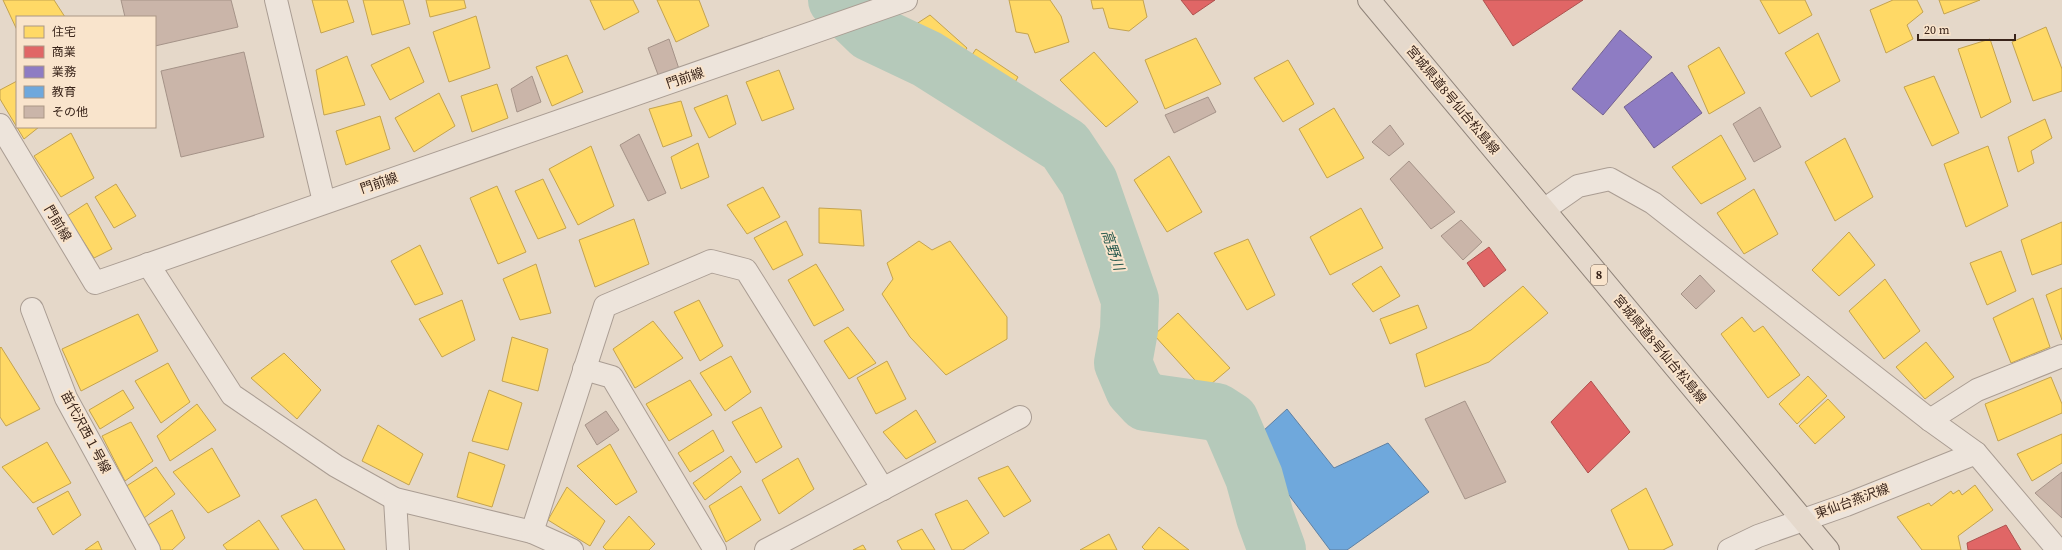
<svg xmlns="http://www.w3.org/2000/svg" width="2062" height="550" font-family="'Source Serif 4','Noto Sans JP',serif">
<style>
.homes{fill:#ffd966;stroke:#c4a34f}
.shops{fill:#e06666;stroke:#ae524f}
.offices{fill:#8e7cc3;stroke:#746290}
.schools{fill:#6fa8dc;stroke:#5f80a2}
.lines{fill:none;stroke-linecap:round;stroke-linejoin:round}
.river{stroke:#b5c9ba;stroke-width:58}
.building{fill:#cab5a9;stroke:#a59388}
.minor-casing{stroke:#aa9d93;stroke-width:24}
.major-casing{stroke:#8f8379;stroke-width:24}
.minor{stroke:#ede4db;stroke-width:22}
.major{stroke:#e5d9cc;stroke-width:22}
.labels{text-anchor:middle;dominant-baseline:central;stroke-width:4;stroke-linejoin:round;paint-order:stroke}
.shield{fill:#f9e4cc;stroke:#735e4f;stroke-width:1}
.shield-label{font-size:12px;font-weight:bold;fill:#39241a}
.street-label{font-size:13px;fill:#39241a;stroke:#f9e4cc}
.water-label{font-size:14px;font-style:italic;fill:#285a4e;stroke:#f9e4cc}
</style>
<rect width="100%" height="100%" fill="#e5d8c9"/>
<g class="homes">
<polygon points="3,0 54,0 65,17 17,17 17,30"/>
<polygon points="312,0 347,0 354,22 321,33"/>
<polygon points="363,0 403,0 410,24 372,35"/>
<polygon points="426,0 464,0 466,8 430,17"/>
<polygon points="590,0 633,0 639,12 604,30"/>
<polygon points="657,0 699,0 709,26 676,42"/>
<polygon points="1009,0 1050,0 1061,16 1069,42 1035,53 1028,34 1016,32"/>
<polygon points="1091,0 1143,0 1147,17 1129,31 1109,28 1103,8 1093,9"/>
<polygon points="1760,0 1805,0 1812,15 1779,34"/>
<polygon points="1893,0 1917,0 1923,12 1907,25 1913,39 1886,53 1870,10"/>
<polygon points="1939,0 1980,0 1944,14"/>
<polygon points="930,15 967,48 953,68 907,30"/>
<polygon points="476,16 490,68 449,82 433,32"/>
<polygon points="2046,27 2062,69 2062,91 2033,101 2012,42"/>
<polygon points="1818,33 1840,81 1811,97 1785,53"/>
<polygon points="1196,38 1221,84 1165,109 1145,60"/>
<polygon points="1990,39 2011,102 1981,118 1958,49"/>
<polygon points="409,47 424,82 390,100 371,65"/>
<polygon points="1719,47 1745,93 1709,114 1688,66"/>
<polygon points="976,49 1018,77 1005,100 961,71"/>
<polygon points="1094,52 1138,102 1106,127 1060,80"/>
<polygon points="567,55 583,92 552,106 536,67"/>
<polygon points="347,56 365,105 324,115 316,70"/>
<polygon points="1288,60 1314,104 1283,122 1254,78"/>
<polygon points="779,70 794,109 762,121 746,82"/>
<polygon points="1934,76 1959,133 1932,146 1904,87"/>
<polygon points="17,81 17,127 39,127 24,139 0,99 0,90"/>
<polygon points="497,84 508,118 472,132 461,96"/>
<polygon points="439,93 455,126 414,152 395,118"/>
<polygon points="727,95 736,124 709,138 694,108"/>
<polygon points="681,101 692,136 663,147 649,109"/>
<polygon points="1334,108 1364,158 1327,178 1299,129"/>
<polygon points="380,116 390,149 346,165 336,131"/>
<polygon points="2045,119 2052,138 2031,151 2034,163 2018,172 2008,137"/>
<polygon points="71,133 94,178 61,197 34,156"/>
<polygon points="1721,135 1746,179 1701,204 1672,167"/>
<polygon points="1845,138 1873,197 1835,221 1805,162"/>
<polygon points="698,143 709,177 681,189 671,157"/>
<polygon points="591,146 614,206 578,225 549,169"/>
<polygon points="1988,146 2008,206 1966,227 1944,164"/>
<polygon points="1169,156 1202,212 1167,232 1134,180"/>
<polygon points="543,179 566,228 538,239 515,191"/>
<polygon points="116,184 136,216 114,228 95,197"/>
<polygon points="497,186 526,252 498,264 470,198"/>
<polygon points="763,187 780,217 747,234 727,205"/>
<polygon points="1754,189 1778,234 1744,254 1717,213"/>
<polygon points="87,203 112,249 94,258 67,216"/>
<polygon points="819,208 861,210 864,246 819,243"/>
<polygon points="1361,208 1383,248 1330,275 1310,237"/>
<polygon points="634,219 649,264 595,287 579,240"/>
<polygon points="786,221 803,255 773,270 754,238"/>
<polygon points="2062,222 2062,264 2032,275 2021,240"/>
<polygon points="1849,232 1875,265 1839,296 1812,270"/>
<polygon points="1248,239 1275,295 1247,310 1214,253"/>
<polygon points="919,241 932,250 950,241 1007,317 1007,339 946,375 910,337 882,294 893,279 887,263"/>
<polygon points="420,245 443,294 415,305 391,261"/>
<polygon points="2001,251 2016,291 1987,305 1970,263"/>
<polygon points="536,264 551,313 520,320 503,279"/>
<polygon points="816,264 844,310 814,326 788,280"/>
<polygon points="1381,266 1400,296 1373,312 1352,284"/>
<polygon points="1885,279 1920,331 1884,359 1849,311"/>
<polygon points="1523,286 1548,313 1489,362 1425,387 1416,354 1471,330"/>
<polygon points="2062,288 2062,340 2046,295"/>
<polygon points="2033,298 2050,347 2011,363 1993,318"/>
<polygon points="462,300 475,340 442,357 419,319"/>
<polygon points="699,300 723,346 700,361 674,312"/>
<polygon points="1418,305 1427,328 1390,344 1380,319"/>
<polygon points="1178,313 1230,368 1204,390 1154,335"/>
<polygon points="138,314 158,351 81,391 62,349"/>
<polygon points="1742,317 1754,332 1763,326 1800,375 1768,398 1721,334"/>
<polygon points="653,321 683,358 635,388 613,349"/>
<polygon points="848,327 876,363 849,379 824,341"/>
<polygon points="512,337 548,349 538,391 502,381"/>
<polygon points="1926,342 1954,377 1925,399 1896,367"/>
<polygon points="1,347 40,409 6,426 0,417 0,348"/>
<polygon points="284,353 321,390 297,419 251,378"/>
<polygon points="731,356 751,392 725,411 700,373"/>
<polygon points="887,361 906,399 876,414 857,378"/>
<polygon points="168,363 190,402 161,423 135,381"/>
<polygon points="1808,376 1827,396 1797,424 1779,404"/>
<polygon points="2051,377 2062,404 2062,413 1998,441 1985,404"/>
<polygon points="690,380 712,415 669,441 646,404"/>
<polygon points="123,390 134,408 100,429 89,410"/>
<polygon points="489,390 522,403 508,450 472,441"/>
<polygon points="1828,399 1845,417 1815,444 1799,426"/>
<polygon points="197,404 216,430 170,461 157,436"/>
<polygon points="761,407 782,447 756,463 732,422"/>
<polygon points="916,410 936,442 906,459 883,432"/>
<polygon points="131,422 153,461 125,481 102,436"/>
<polygon points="378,425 423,454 409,485 362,461"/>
<polygon points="713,430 724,451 690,472 678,453"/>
<polygon points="2062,434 2062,463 2032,481 2017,454"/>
<polygon points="47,442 71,483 33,503 2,467"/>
<polygon points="610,444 637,492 616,505 577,466"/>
<polygon points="212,448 240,496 208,513 173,472"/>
<polygon points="469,452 505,465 492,507 457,497"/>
<polygon points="731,456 741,472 705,500 693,483"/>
<polygon points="798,458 814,489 779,514 762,480"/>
<polygon points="1008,466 1031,501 1004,517 978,478"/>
<polygon points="156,467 175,494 144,518 125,487"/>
<polygon points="1975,485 1993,510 1958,536 1961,550 1922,550 1897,517 1929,503 1931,506 1951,491 1953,494 1959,490 1962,495"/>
<polygon points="741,486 761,520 726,542 709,506"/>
<polygon points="567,487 605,521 590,546 548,520"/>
<polygon points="1646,488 1673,545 1663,550 1629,550 1611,510"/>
<polygon points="68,491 81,515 53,535 37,508"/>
<polygon points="316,499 345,550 304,550 281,516"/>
<polygon points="967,500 989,533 963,550 952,550 935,514"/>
<polygon points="172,510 185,538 172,550 160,550 145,527"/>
<polygon points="629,516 655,544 649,550 606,550 603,547"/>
<polygon points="259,520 279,550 227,550 223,545"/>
<polygon points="1159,527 1189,550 1145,550 1142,547"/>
<polygon points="922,529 935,550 902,550 897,541"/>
<polygon points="1109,534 1117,550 1080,550"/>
<polygon points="98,541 102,550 85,550"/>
<polygon points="863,545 866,550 853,550"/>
</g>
<g class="shops">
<polygon points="1181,0 1215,0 1193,15"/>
<polygon points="1483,0 1583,0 1513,46"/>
<polygon points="1489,247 1506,270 1484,287 1467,263"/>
<polygon points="1591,381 1630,432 1588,473 1551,422"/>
<polygon points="2006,525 2021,550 1968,550 1967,543"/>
</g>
<g class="offices">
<polygon points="1620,30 1652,57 1603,115 1572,89"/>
<polygon points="1672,72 1702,113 1654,148 1624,107"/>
</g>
<polygon class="schools" points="1287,409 1334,468 1388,443 1429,492 1347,550 1330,550 1250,443"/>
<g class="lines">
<polyline class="river" points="837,0 870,32 927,59 1065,146 1089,182 1130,300 1129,330 1123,363 1134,389 1146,402 1216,412 1230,421 1254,477 1265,517 1277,550"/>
</g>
<g class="building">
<polygon points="121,0 231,0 238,27 155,46 155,17 125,17"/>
<polygon points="669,39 680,72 660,80 648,48"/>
<polygon points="244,52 264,137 181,157 161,71"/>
<polygon points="532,76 541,102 517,112 511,89"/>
<polygon points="1208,97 1216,112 1174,133 1165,115"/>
<polygon points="1760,107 1781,147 1754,162 1733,124"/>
<polygon points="1390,125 1404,144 1389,156 1372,142"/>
<polygon points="639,134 666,193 648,201 620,145"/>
<polygon points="1409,161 1455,212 1431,229 1390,179"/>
<polygon points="1461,220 1482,242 1463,260 1441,236"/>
<polygon points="1700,275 1715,291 1696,309 1681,294"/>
<polygon points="1465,401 1506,482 1465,499 1425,419"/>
<polygon points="606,411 619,430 597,445 585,425"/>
<polygon points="2062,472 2062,518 2035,493"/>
</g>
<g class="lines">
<defs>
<g id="minor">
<polyline points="276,0 324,202"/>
<polyline points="0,125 95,283 906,0"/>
<polyline points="1545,209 1578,186 1610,179 1653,203 1930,420 1976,453 2058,550"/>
<polyline points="148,264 232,395 336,466 395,499 532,532 572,550"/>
<polyline points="32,309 66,398 149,550"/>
<polyline points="584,369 612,377 715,550"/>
<polyline points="1930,420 1977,390 2062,356"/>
<polyline points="395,499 398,550"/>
<polyline points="532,532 605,306 711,261 746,270 883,489"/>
<polyline points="766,550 1020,417"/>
<polyline points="1729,550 1758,536 1846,505 1976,453"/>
</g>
<polyline id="major" points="1369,0 1828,550"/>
</defs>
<use href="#minor" class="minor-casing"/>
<use href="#major" class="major-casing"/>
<use href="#minor" class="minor"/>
<use href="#major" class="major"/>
</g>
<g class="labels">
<rect class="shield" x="1591" y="265" width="16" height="20" rx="3"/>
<g class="shield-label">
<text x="1599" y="275">8</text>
</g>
<g class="street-label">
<text transform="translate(685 78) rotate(-19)">門前線</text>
<text transform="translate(1453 100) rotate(50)">宮城県道8号仙台松島線</text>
<text transform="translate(379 183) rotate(-19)">門前線</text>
<text transform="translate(58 223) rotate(59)">門前線</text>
<text transform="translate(1660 349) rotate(50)">宮城県道8号仙台松島線</text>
<text transform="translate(86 432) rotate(62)">苗代沢西１号線</text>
<text transform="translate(1852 501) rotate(-20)">東仙台燕沢線</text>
</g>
<g class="water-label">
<text transform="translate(1113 250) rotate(71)">高野川</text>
</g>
</g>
<rect x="16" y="16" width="140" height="112" fill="#f9e4cc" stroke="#ac9785"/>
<rect x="24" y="26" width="20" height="12" fill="#ffd966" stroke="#ac9785"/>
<text x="52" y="36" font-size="12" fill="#39241a">住宅</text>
<rect x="24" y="46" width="20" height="12" fill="#e06666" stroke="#ac9785"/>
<text x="52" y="56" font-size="12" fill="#39241a">商業</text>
<rect x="24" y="66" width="20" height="12" fill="#8e7cc3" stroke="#ac9785"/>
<text x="52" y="76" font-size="12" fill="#39241a">業務</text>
<rect x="24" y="86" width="20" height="12" fill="#6fa8dc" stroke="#ac9785"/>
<text x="52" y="96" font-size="12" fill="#39241a">教育</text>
<rect x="24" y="106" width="20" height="12" fill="#cab5a9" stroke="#ac9785"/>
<text x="52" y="116" font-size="12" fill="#39241a">その他</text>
<path d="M1918 34v6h97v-6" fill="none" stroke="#39241a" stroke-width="2"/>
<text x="1924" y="34" font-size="12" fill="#39241a" stroke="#f9e4cc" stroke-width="3" paint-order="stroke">20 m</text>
</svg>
